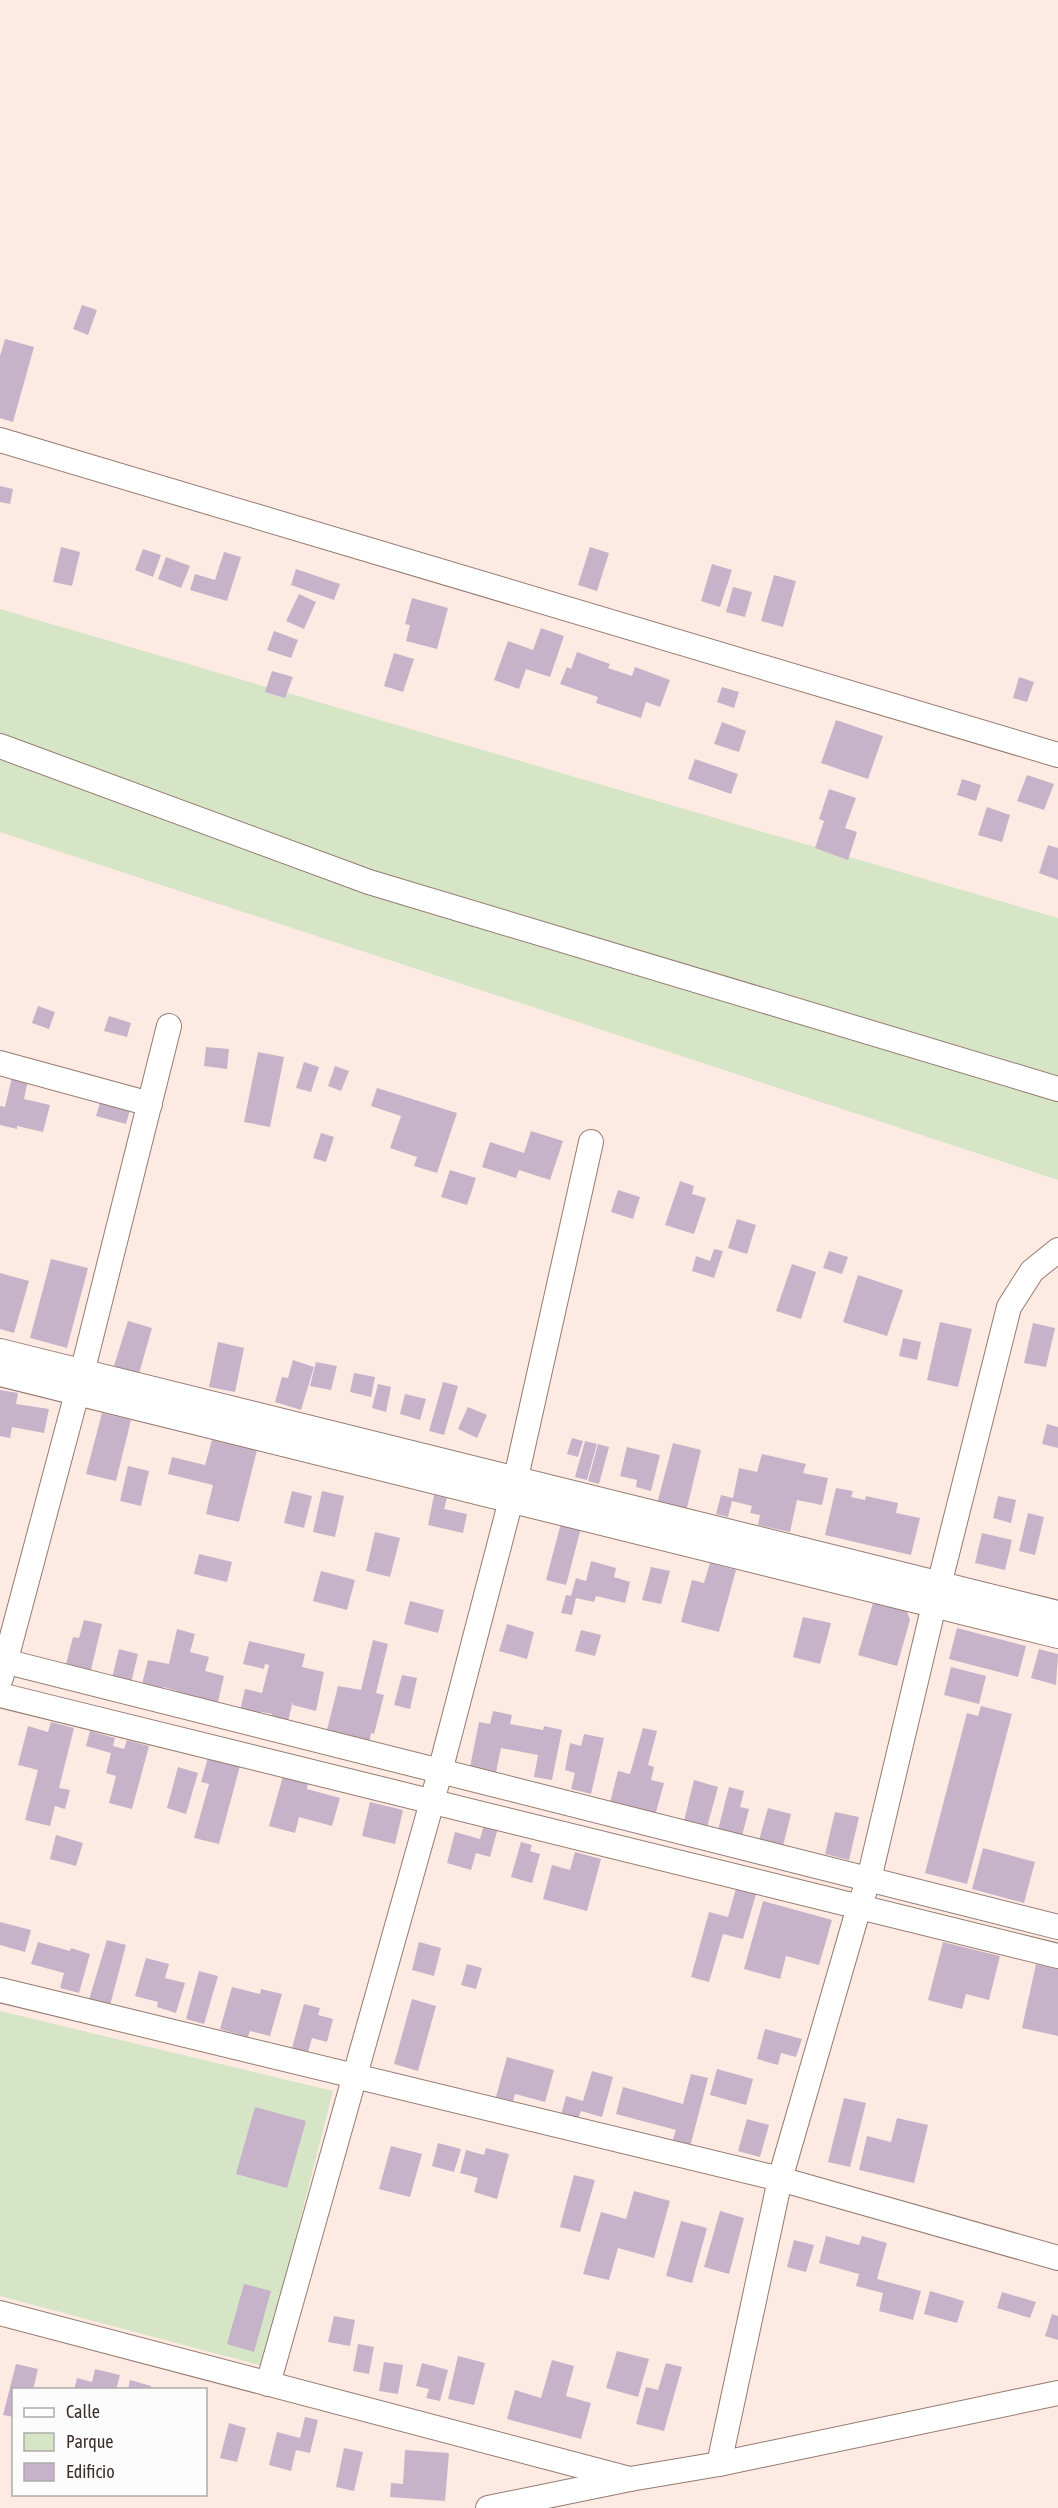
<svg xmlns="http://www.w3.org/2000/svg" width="1058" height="2508" font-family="'Asap Condensed',sans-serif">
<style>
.green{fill:#d7e5c7}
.building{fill:#c6b3c9}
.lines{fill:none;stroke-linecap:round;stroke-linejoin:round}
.minor-casing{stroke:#957a6f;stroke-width:26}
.minor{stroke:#fff;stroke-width:24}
</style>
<rect width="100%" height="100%" fill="#fdebe3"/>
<g class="green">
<polygon points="0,609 1058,918 1058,1180 0,832"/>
<polygon points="0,2011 333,2091 263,2366 0,2296"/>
</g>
<g class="building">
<polygon points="82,305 97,310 88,335 73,329"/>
<polygon points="5,339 34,347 13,422 0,418 0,356"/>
<polygon points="0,486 13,489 10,504 0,502"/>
<polygon points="61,547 80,552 72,586 53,582"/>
<polygon points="590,547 609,553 597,591 578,585"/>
<polygon points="143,549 161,555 153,577 135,570"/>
<polygon points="224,552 241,557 227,601 190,590 195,574 215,580"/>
<polygon points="166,557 190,566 181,588 158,579"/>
<polygon points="712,564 732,570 720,607 701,601"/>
<polygon points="296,569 340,584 334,600 291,585"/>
<polygon points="774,575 796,581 783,627 761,621"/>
<polygon points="733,587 752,592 745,617 726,612"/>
<polygon points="299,594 316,602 304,629 286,621"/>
<polygon points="412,598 448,608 437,649 406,641 410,625 405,624"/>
<polygon points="541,628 564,636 550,677 526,669 519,689 494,680 508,641 533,650"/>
<polygon points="274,631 298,640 291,658 267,650"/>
<polygon points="577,652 610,664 608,668 632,676 635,667 670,680 660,707 646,702 641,718 596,703 598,697 560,684 567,667 571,669"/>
<polygon points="394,653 414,659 403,692 384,686"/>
<polygon points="272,671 293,677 285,698 265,692"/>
<polygon points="1019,677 1034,682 1027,702 1013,698"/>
<polygon points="722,687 739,692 734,708 717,702"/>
<polygon points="836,720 883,736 868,779 821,763"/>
<polygon points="722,722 746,731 739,752 714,744"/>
<polygon points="695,759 738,774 731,794 688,779"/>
<polygon points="1027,775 1054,784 1044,810 1017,801"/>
<polygon points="962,779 981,785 976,801 957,795"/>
<polygon points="829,789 856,798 845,828 857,832 848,860 815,848 824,821 819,819"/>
<polygon points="987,807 1010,815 1002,842 978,835"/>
<polygon points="1048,845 1058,848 1058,880 1039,873"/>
<polygon points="38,1006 55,1012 49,1029 32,1023"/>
<polygon points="109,1016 131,1023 127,1037 104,1031"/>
<polygon points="206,1047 229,1049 227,1069 204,1066"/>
<polygon points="258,1052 284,1057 270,1127 244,1122"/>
<polygon points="304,1062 319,1067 311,1092 296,1088"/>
<polygon points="335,1066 349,1071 341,1091 328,1086"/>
<polygon points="12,1077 28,1080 24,1099 50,1105 43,1132 17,1126 17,1129 0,1125 0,1106 5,1107"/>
<polygon points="377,1088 457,1113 437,1173 414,1166 417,1157 390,1148 401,1116 371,1106"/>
<polygon points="101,1099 131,1107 126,1124 96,1116"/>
<polygon points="531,1131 563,1141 550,1180 519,1170 516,1178 482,1167 490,1142 524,1153"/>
<polygon points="321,1133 334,1137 326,1162 313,1158"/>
<polygon points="450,1170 476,1178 467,1205 441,1197"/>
<polygon points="680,1181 694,1186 692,1194 706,1198 694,1234 665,1225"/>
<polygon points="618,1190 640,1197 633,1219 611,1212"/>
<polygon points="737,1219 756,1225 747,1254 728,1248"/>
<polygon points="714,1249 723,1251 714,1278 692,1271 696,1256 710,1261"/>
<polygon points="829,1251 848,1257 842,1274 823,1268"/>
<polygon points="51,1259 88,1268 67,1348 30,1338"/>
<polygon points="792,1264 816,1272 801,1319 776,1311"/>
<polygon points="0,1273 29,1281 14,1333 0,1329"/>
<polygon points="858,1275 903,1290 887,1336 843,1322"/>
<polygon points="128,1321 152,1328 138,1377 113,1369"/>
<polygon points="940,1322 972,1329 958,1387 927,1380"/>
<polygon points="1033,1323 1055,1328 1046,1367 1024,1363"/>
<polygon points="903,1338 921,1342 917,1360 899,1356"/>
<polygon points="218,1342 244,1348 235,1392 209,1387"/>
<polygon points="293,1360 314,1367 301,1410 275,1402 282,1377 288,1378"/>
<polygon points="316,1362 337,1366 331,1390 310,1386"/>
<polygon points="354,1373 375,1377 371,1397 350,1392"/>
<polygon points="443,1382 458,1386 444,1435 429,1431"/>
<polygon points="378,1384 391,1387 386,1412 372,1408"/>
<polygon points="0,1390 18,1393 16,1404 49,1409 44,1433 12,1427 10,1438 0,1436"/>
<polygon points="405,1394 426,1399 420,1420 400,1414"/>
<polygon points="468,1407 487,1415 477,1438 458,1429"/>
<polygon points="102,1413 131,1420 116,1481 86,1474"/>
<polygon points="1047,1424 1058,1427 1058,1448 1042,1444"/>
<polygon points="572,1438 583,1441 578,1457 567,1454"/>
<polygon points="212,1440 257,1450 239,1522 206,1514 213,1485 168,1474 172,1457 205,1465"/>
<polygon points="585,1441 597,1444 587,1480 575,1477"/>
<polygon points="673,1443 701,1450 686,1512 657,1504"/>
<polygon points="598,1444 609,1447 599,1484 588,1481"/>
<polygon points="627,1447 660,1455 651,1491 636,1487 637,1480 620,1476"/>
<polygon points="762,1454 806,1464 803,1473 828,1478 822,1505 797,1500 790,1532 758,1525 760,1515 750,1513 752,1506 732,1501 728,1517 716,1514 721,1495 733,1498 739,1468 757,1472"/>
<polygon points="128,1466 149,1471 141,1506 120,1501"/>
<polygon points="836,1488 853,1491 851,1497 865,1500 866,1496 898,1503 896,1513 920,1518 911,1555 825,1535"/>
<polygon points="292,1491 312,1496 304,1528 284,1523"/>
<polygon points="322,1491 344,1496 335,1537 313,1532"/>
<polygon points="434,1495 447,1498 444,1509 467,1514 463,1533 428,1525"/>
<polygon points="998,1496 1016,1500 1011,1523 993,1518"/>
<polygon points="1028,1513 1044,1517 1035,1555 1019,1551"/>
<polygon points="561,1523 581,1528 566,1585 546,1580"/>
<polygon points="375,1532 400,1538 390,1577 366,1571"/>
<polygon points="982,1533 1012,1540 1005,1570 975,1563"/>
<polygon points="199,1554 232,1562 227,1582 194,1574"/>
<polygon points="591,1561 616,1568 614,1577 630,1582 625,1603 596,1596 594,1602 576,1598 572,1615 561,1613 566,1595 571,1596 576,1578 586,1581"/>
<polygon points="710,1563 736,1570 719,1632 681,1622 692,1580 704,1583"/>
<polygon points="651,1567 670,1571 661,1604 642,1600"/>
<polygon points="321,1571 355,1580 347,1610 313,1601"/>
<polygon points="875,1596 904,1603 910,1620 897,1666 858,1655"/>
<polygon points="410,1601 444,1610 438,1633 404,1624"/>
<polygon points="803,1617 831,1623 820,1664 793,1657"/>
<polygon points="84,1620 102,1624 89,1678 64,1672 73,1637 79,1638"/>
<polygon points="507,1624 534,1632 527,1659 499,1651"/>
<polygon points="957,1628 1026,1646 1018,1677 949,1659"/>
<polygon points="177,1629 195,1634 190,1652 209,1657 205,1671 224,1676 217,1706 175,1701 177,1691 163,1687 161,1693 141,1688 148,1660 169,1664"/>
<polygon points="581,1630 601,1635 595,1656 575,1651"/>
<polygon points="373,1640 388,1644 376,1693 384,1695 374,1734 371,1733 368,1749 325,1738 338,1686 361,1690"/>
<polygon points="249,1641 305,1654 302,1667 324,1672 316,1711 293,1705 293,1701 286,1729 269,1725 272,1714 261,1712 259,1720 239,1715 245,1689 262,1693 269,1665 265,1664 264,1669 243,1664"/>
<polygon points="119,1649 138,1654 130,1687 111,1682"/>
<polygon points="1039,1649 1058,1654 1056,1685 1031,1678"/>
<polygon points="951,1667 986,1676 979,1704 944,1695"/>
<polygon points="402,1675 417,1678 410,1709 394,1705"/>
<polygon points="981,1706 1012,1714 967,1884 925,1873 967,1713 978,1716"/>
<polygon points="493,1711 512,1715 510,1724 543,1730 544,1726 562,1730 552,1780 534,1777 538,1755 501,1748 495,1777 469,1772 479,1722 490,1724"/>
<polygon points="51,1722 74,1728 59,1788 70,1790 65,1809 55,1806 50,1826 25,1820 38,1770 18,1765 28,1726 48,1732"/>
<polygon points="643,1728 657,1731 648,1765 654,1767 651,1780 664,1783 654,1819 609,1807 618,1771 630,1774"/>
<polygon points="90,1731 115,1738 113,1746 124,1749 127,1740 149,1746 132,1809 109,1803 116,1776 106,1773 111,1753 86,1746"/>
<polygon points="584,1734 604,1738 591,1794 571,1789 575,1773 565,1770 570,1743 581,1746"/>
<polygon points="209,1754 241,1762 219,1844 194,1838 209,1784 201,1782"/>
<polygon points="178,1767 198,1773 186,1814 167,1808"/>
<polygon points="283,1776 308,1783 307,1789 340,1798 332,1826 299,1817 295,1833 269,1826"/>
<polygon points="694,1780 718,1787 706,1831 683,1825"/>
<polygon points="729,1787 744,1791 740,1807 749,1809 741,1840 717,1834"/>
<polygon points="370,1802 403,1810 395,1844 362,1836"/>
<polygon points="768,1808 791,1814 783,1846 759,1840"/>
<polygon points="835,1812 859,1817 849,1860 825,1854"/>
<polygon points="484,1824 498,1828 490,1857 476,1853 471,1870 447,1863 455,1832 480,1839"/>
<polygon points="56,1835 83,1843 76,1866 50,1859"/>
<polygon points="521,1842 532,1845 530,1851 540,1854 532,1883 511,1877"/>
<polygon points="983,1848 1035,1862 1024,1903 972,1889"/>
<polygon points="575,1852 601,1859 587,1911 543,1899 552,1865 570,1870"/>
<polygon points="737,1885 757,1891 743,1939 723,1934 709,1982 691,1977 709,1912 728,1917"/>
<polygon points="763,1901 832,1920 819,1965 786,1956 780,1979 744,1969"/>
<polygon points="0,1922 31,1930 25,1952 0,1945"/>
<polygon points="107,1940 126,1945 109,2009 88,2003"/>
<polygon points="38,1942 70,1951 71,1948 90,1954 79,1993 60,1988 64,1973 31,1964"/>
<polygon points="419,1942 441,1948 434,1976 412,1970"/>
<polygon points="943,1942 1000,1956 989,2000 966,1994 962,2009 928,2000"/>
<polygon points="146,1958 169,1964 165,1978 185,1983 176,2013 157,2007 158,2002 135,1996"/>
<polygon points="467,1964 482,1968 476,1989 461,1985"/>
<polygon points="1036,1964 1058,1968 1058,2036 1022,2028"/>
<polygon points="199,1971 218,1976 204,2024 186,2019"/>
<polygon points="232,1987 260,1994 261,1989 282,1994 270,2036 250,2031 248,2037 220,2029"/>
<polygon points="412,1999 436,2006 418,2071 394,2064"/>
<polygon points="304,2004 320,2008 318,2015 333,2019 327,2042 312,2038 308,2052 292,2048"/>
<polygon points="765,2029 802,2039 796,2057 781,2053 778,2065 757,2059"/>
<polygon points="507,2057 554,2070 545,2102 515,2094 513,2101 496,2097"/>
<polygon points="717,2069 753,2079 746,2105 710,2095"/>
<polygon points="592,2071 613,2077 602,2117 581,2111 578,2119 561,2115 566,2096 583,2101"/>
<polygon points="691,2074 708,2078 690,2147 672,2142 676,2130 616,2114 623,2087 683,2104"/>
<polygon points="844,2098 866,2103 850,2167 828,2162"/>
<polygon points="255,2107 306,2121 287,2188 236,2174"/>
<polygon points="897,2118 928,2125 914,2183 859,2170 867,2136 891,2142"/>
<polygon points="747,2119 769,2125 760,2157 738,2151"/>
<polygon points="438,2143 461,2149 454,2172 432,2166"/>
<polygon points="391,2146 422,2154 410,2197 379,2189"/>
<polygon points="486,2148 509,2154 497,2199 474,2192 478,2178 460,2173 466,2150 484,2155"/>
<polygon points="574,2175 595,2180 580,2232 560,2227"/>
<polygon points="634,2191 670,2201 654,2258 618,2248 609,2280 583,2274 601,2212 626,2219"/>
<polygon points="720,2211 744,2218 729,2274 704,2267"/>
<polygon points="681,2221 707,2228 692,2283 666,2276"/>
<polygon points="826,2236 859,2245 862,2236 887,2243 877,2279 921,2291 913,2320 879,2311 883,2293 856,2286 859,2274 819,2263"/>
<polygon points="794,2240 814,2245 806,2272 787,2267"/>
<polygon points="244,2284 271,2291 254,2352 227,2344"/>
<polygon points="930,2291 964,2301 957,2323 924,2314"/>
<polygon points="1002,2292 1036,2302 1030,2318 997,2308"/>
<polygon points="1052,2314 1058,2316 1058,2340 1045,2336"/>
<polygon points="334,2316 355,2320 350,2346 328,2342"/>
<polygon points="358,2344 374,2347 369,2374 353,2371"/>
<polygon points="617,2351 649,2359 638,2397 606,2388"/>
<polygon points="458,2356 485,2363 474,2405 448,2399"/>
<polygon points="552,2360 574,2366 566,2396 591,2403 581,2439 507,2419 515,2390 541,2398"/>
<polygon points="384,2362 403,2365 398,2394 379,2391"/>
<polygon points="422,2363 448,2370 440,2401 426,2398 429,2389 416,2386"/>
<polygon points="666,2363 682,2367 664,2431 636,2424 646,2387 658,2390"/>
<polygon points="16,2364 38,2369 33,2390 14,2390 14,2417 3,2415"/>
<polygon points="95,2369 120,2375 116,2390 74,2390 77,2378 92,2382"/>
<polygon points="130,2380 151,2386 150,2390 128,2390"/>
<polygon points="305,2417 318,2420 310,2453 296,2450 291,2471 269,2465 277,2432 300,2438"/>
<polygon points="229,2423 246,2428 237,2462 220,2458"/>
<polygon points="344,2448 363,2452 354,2491 336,2487"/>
<polygon points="405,2450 449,2453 445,2501 390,2497 391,2483 403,2484"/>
</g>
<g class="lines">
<defs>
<g id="minor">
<polyline points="0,440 1058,755"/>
<polyline points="0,746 369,882 1058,1089"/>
<polyline points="0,1063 150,1104"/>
<polyline points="0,1351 1058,1613"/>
<polyline points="0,1374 1058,1636"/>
<polyline points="0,1660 1058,1927"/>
<polyline points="1,1678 77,1393 169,1026"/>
<polyline points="0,1695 1058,1956"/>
<polyline points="0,1990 780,2179 1058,2258"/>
<polyline points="0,2313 630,2479"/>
<polyline points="268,2384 432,1802 511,1500 591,1142"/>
<polyline points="719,2464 780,2179 859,1907 869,1879 934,1605 1009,1307 1032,1271 1058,1250"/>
<polyline points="488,2508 630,2479 719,2464 1058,2393"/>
</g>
</defs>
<use href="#minor" class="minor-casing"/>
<use href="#minor" class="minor"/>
</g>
<rect x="12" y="2388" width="195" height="108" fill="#fcfcfc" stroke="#afaaa8" stroke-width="1.5"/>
<rect x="24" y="2408" width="30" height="9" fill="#ffffff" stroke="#afaaa8" stroke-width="1.5"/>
<text x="66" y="2418" font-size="18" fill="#3c302b">Calle</text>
<rect x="24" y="2433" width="30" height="18" fill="#d7e5c7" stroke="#afaaa8" stroke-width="1.5"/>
<text x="66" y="2448" font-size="18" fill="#3c302b">Parque</text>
<rect x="24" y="2463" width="30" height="18" fill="#c6b3c9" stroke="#afaaa8" stroke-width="1.5"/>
<text x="66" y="2478" font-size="18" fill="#3c302b">Edificio</text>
</svg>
